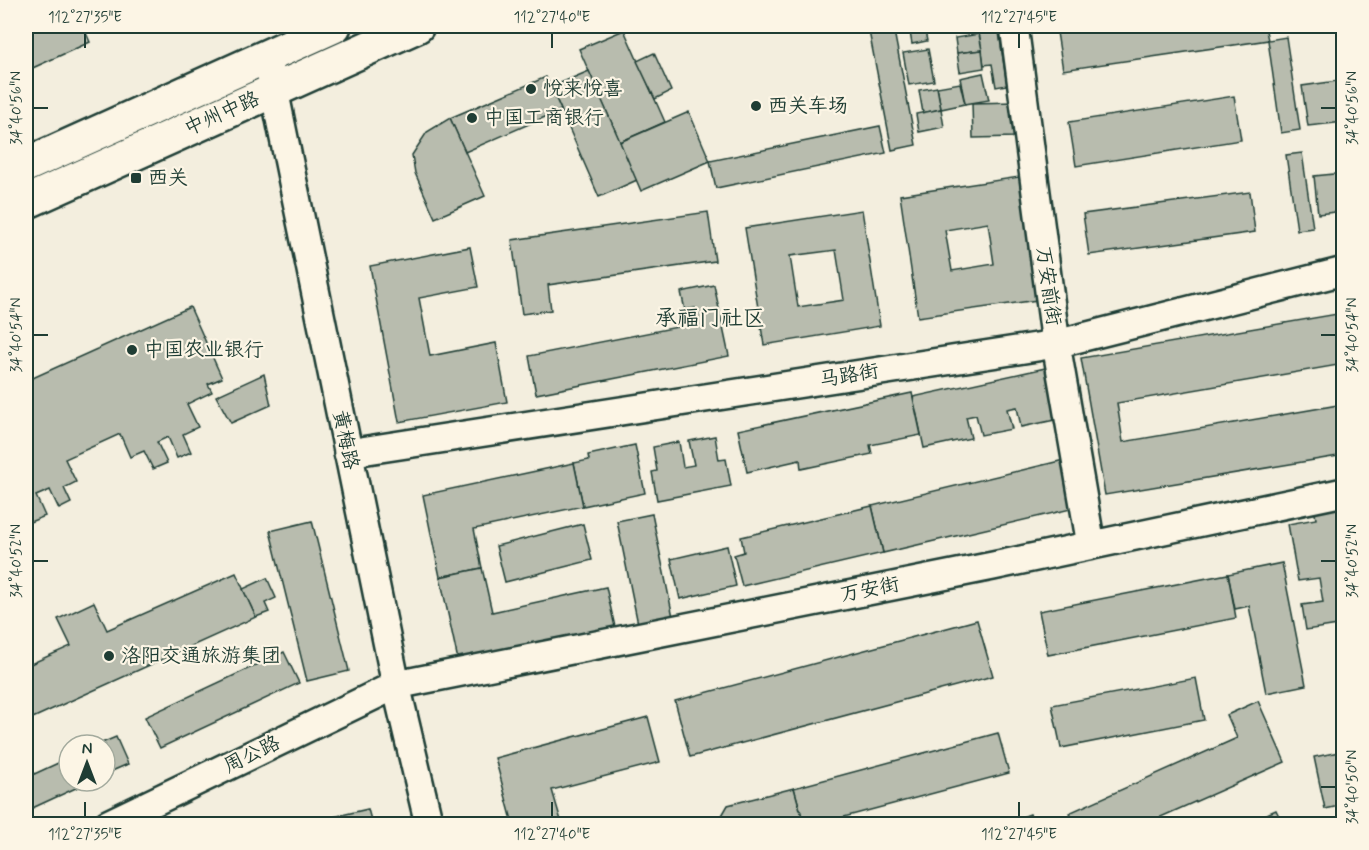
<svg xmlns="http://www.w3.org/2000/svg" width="1369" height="850" font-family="Mynerve,'LXGW WenKai TC',sans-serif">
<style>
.building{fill:#b8bcae;stroke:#1f3d34;stroke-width:1.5;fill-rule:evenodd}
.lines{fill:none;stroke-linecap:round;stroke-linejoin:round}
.minor-casing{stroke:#1f3d34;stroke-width:32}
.primary-casing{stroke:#1f3d34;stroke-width:38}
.minor{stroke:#fcf5e5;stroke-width:27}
.primary{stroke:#fcf5e5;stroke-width:33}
.ticks{fill:none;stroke:#1f3d34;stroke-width:2}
.poi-dot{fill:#1f3d34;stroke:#fcf5e5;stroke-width:2}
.labels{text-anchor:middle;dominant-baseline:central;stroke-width:4.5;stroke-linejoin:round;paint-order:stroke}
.poi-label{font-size:20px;fill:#1f3d34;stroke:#fcf5e5;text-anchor:start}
.street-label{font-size:20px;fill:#1f3d34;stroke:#fcf5e5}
.quarter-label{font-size:22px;fill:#1f3d34;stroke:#fcf5e5}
.neatline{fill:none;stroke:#1f3d34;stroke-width:2}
.ticks-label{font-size:15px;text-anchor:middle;fill:#1f3d34}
</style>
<rect width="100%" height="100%" fill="#f3eede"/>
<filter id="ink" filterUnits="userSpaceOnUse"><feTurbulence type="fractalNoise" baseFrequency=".0167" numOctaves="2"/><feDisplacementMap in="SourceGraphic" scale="12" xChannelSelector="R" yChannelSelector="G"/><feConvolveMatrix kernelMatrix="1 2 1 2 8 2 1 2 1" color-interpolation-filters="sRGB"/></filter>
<g filter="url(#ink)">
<g class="building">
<polygon points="33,26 83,26 90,42 26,71 26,29"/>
<polygon points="868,26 893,26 916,145 892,150"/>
<polygon points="909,26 924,26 927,41 912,44"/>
<polygon points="924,26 966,26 926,34"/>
<polygon points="978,26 998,26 1007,85 996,87 992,64 984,65"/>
<polygon points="1056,26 1265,26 1268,40 1063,70"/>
<polygon points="1291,26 1328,26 1291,30"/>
<polygon points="624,30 665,122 620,142 579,49"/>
<polygon points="979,34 982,50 957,53 955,38"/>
<polygon points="1286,37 1300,130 1281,133 1268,40"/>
<polygon points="928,49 934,81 909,85 903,53"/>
<polygon points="982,50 984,68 960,72 957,53"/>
<polygon points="654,53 671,91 655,99 637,61"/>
<polygon points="589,71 637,180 599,197 551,87"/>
<polygon points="983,73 989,100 965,104 960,78"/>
<polygon points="546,77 561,110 465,152 450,118"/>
<polygon points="1344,80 1344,122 1308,126 1302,86"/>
<polygon points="960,83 965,104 941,109 937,87"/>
<polygon points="937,87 941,109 923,113 919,90"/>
<polygon points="1234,96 1241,140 1076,166 1069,122"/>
<polygon points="1015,102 1016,137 973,138 972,103"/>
<polygon points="941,109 944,127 919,132 916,114"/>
<polygon points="689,112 710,161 641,191 620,142"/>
<polygon points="450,118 485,196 435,218 415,173 412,155 427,132"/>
<polygon points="880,126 886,153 716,188 710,161"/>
<polygon points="1302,153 1313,228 1297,230 1286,155"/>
<polygon points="1344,173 1344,211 1318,214 1314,176"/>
<path d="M1019 177 1037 300 918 317 900 195ZM988 223 994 264 952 271 945 230Z"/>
<polygon points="1250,192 1255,232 1089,255 1083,214"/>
<path d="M862 210 880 326 764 345 745 228ZM836 250 844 300 798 307 790 256Z"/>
<polygon points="708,212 715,261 548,285 551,310 522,314 512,240"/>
<polygon points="470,247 478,287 419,298 430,356 496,343 507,402 399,422 370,266"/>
<polygon points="714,285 729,356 536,394 529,356 698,323 695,308 685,310 681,292"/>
<polygon points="190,307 222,378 208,384 212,392 187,404 198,427 183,434 191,452 177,458 168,437 157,442 167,463 153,469 144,451 130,457 120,434 65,459 76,482 64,488 71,503 59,509 50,490 36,496 45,516 30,522 26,511 26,381"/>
<polygon points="1337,314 1344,364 1117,403 1123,442 1344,404 1344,455 1105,495 1081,358"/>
<polygon points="1050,367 1060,419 1021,427 1017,407 1007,409 1012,429 981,435 976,415 966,417 971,438 924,448 913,397"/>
<polygon points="264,374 271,405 231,423 216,396"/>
<polygon points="912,393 921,435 870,445 872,454 801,469 800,460 747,472 738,430"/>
<polygon points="715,436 719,460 726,459 731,486 657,500 652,472 657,471 653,447 679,442 683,467 694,465 689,441"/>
<polygon points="635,445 645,493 583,506 574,463 589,460 588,455"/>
<polygon points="1064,460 1075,508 883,553 872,506"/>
<polygon points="574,463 583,506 474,529 482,568 440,577 423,495"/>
<polygon points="1340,499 1344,523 1344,624 1306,630 1302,605 1323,602 1319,578 1298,581 1288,524 1316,519 1313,503"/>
<polygon points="872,506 883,553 742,586 734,555 744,552 741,537"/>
<polygon points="652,514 673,617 638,624 617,521"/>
<polygon points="312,521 349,671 307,681 270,531"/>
<polygon points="583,524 592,560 505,582 496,546"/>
<polygon points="727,546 736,586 680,599 671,559"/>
<polygon points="1282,563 1306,685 1266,693 1249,606 1235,609 1228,574"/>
<polygon points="482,568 492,612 606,587 615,627 458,660 440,577"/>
<polygon points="236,573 256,617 26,721 26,666 71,646 58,619 94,602 107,630"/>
<polygon points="1228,574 1236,618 1048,655 1039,611"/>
<polygon points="267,578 276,598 265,603 269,612 256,617 243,589"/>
<polygon points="977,620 993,676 690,757 675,701"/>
<polygon points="284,652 299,683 160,748 145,717"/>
<polygon points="1196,678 1204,720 1061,748 1052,705"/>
<polygon points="1258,701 1285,762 1145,824 1075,824 1069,813 1237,738 1227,715"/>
<polygon points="648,717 660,762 552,790 562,824 513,824 495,758"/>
<polygon points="998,733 1009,773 818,824 804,824 794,788"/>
<polygon points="116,737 128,764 105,774 105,745 97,745"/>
<polygon points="1344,751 1344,805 1325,809 1314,757"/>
<polygon points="69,758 69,781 91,781 26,811 26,770 30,776"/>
<polygon points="794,788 804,824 717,824 728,805"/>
<polygon points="368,809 372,824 303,824"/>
<polygon points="1276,810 1283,824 1244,824"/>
<polygon points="1030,814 1034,824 1004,824"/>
</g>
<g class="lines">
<defs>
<g id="minor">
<polyline points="1014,26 1056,344 1091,545"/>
<polyline points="270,70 396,685 429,824"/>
<polyline points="348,453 1056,344 1344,271"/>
<polyline points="108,824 396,685 993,566 1344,492"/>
</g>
<g id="primary">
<polyline points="26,165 334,26"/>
<polyline points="26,202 417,26"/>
</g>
</defs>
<use href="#minor" class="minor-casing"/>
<use href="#primary" class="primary-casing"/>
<use href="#minor" class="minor"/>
<use href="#primary" class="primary"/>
</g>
</g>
<path class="ticks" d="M85 33V48M552 33V48M1019 33V48M33 108H48M1321 108H1336M33 335H48M1321 335H1336M33 561H48M1321 561H1336M1321 787H1336M85 802V817M552 802V817M1019 802V817"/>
<g class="poi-dot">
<circle cx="531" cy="89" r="6"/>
<circle cx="756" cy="106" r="6"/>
<circle cx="472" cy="118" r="6"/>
<rect x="130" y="172" width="12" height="12" rx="3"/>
<circle cx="132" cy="350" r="6"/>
<circle cx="109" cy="656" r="6"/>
</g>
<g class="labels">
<g class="poi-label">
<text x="543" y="89">悦来悦喜</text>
<text x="768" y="106">西关车场</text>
<text x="484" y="118">中国工商银行</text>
<text x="148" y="178">西关</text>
<text x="144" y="350">中国农业银行</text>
<text x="121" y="656">洛阳交通旅游集团</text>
</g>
<g class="street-label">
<text transform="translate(222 114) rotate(-24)">中州中路</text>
<text transform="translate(1048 286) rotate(82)">万安前街</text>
<text transform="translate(849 376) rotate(-9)">马路街</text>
<text transform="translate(345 440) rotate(78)">黄梅路</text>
<text transform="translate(870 590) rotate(-11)">万安街</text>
<text transform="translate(252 755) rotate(-26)">周公路</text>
</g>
<g class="quarter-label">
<text x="710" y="319">承福门社区</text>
</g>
</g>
<rect width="1369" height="850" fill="none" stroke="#fcf5e5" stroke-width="66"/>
<g transform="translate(87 763)"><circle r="28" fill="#fcf5e5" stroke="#a4ab9e" stroke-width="1.5"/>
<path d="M0-4.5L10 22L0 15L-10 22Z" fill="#1f3d34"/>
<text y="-9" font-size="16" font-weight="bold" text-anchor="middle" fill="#1f3d34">N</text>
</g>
<rect x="33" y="33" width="1303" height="784" class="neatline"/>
<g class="ticks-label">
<text x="85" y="22">112°27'35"E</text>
<text x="552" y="22">112°27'40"E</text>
<text x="1019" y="22">112°27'45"E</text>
<text transform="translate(16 108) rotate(-90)" y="5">34°40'56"N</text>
<text transform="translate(1352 108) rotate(-90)" y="5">34°40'56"N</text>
<text transform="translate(16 335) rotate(-90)" y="5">34°40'54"N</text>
<text transform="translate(1352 335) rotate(-90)" y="5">34°40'54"N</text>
<text transform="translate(16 561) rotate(-90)" y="5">34°40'52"N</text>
<text transform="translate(1352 561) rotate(-90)" y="5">34°40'52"N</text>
<text transform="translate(1352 787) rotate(-90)" y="5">34°40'50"N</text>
<text x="85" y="839">112°27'35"E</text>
<text x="552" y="839">112°27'40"E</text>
<text x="1019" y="839">112°27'45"E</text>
</g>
</svg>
